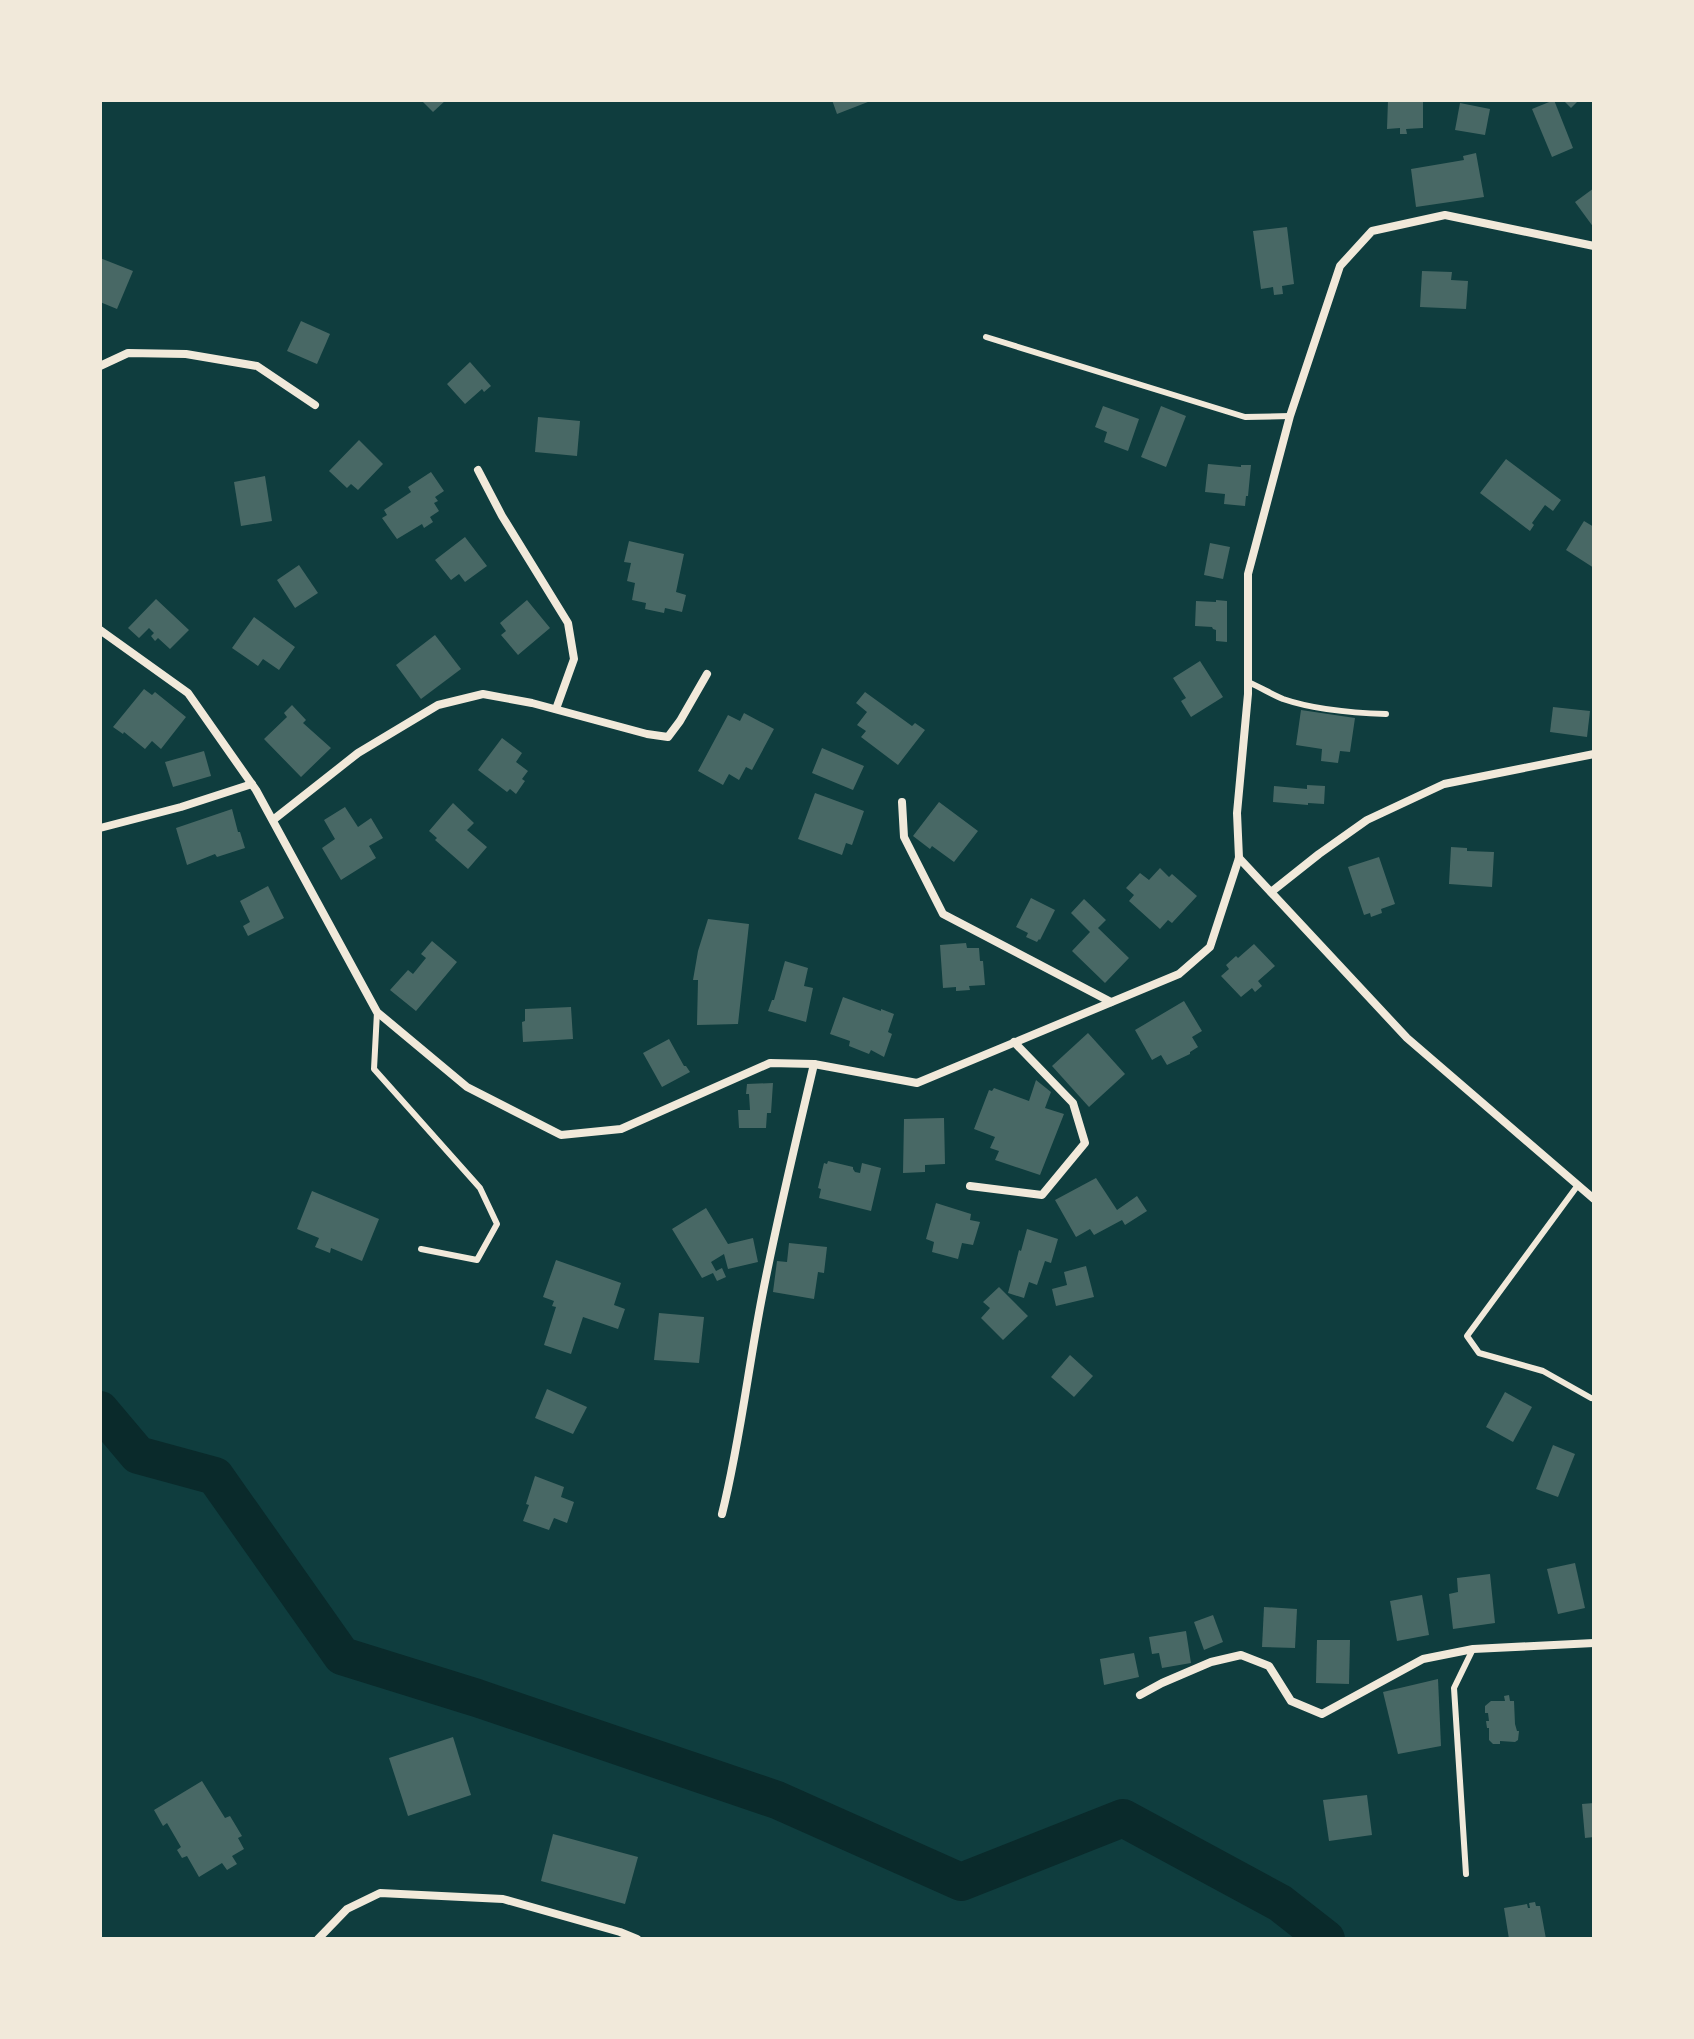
<svg xmlns="http://www.w3.org/2000/svg" width="1694" height="2039" font-family="Ubuntu,sans-serif">
<style>
.lines{fill:none;stroke-linecap:round;stroke-linejoin:round}
.river{stroke:#0a2a2b;stroke-width:38}
.building{fill:#486865}
.service{stroke:#f1e9da;stroke-width:6}
.minor{stroke:#f1e9da;stroke-width:8}
</style>
<rect width="100%" height="100%" fill="#0f3d3e"/>
<g class="lines">
<polyline class="river" points="100,1410 138,1455 215,1476 342,1656 477,1698 777,1800 961,1882 1123,1818 1280,1903 1326,1939"/>
</g>
<g class="building">
<polygon points="421,100 446,100 433,112"/>
<polygon points="832,100 873,100 837,114"/>
<polygon points="1388,100 1423,100 1423,128 1406,129 1407,134 1400,134 1400,128 1387,129"/>
<polygon points="1554,100 1573,148 1552,157 1532,109"/>
<polygon points="1563,100 1579,100 1571,108"/>
<polygon points="1460,103 1490,109 1485,135 1455,130"/>
<polygon points="1476,153 1484,197 1416,207 1411,169 1464,160 1463,156"/>
<polygon points="1594,188 1594,228 1575,202"/>
<polygon points="1287,227 1294,284 1282,286 1283,294 1274,295 1273,287 1261,289 1253,231"/>
<polygon points="100,258 133,271 117,309 100,302"/>
<polygon points="1422,271 1452,272 1451,280 1468,281 1466,309 1420,307"/>
<polygon points="301,321 330,334 317,364 287,351"/>
<polygon points="470,362 491,386 484,392 482,389 465,404 447,384"/>
<polygon points="1103,406 1139,419 1128,451 1104,442 1107,432 1095,427"/>
<polygon points="1161,406 1186,416 1166,467 1141,457"/>
<polygon points="538,417 580,421 577,456 535,452"/>
<polygon points="359,440 383,464 358,490 351,484 347,488 329,471"/>
<polygon points="1506,459 1561,500 1553,511 1545,505 1532,523 1534,525 1530,531 1480,493"/>
<polygon points="1208,464 1241,467 1241,465 1251,465 1248,496 1246,496 1245,506 1224,504 1225,494 1205,492"/>
<polygon points="431,472 444,491 435,497 438,501 434,503 439,511 430,517 433,522 424,528 422,524 397,539 382,518 387,515 384,510 411,492 408,487"/>
<polygon points="265,476 272,521 241,526 234,482"/>
<polygon points="1584,521 1594,527 1594,568 1566,550"/>
<polygon points="465,537 487,566 465,582 459,574 451,580 435,560"/>
<polygon points="629,541 684,554 676,592 686,595 682,612 665,608 664,613 645,609 646,603 632,600 635,583 627,581 631,563 624,562"/>
<polygon points="1210,543 1230,547 1223,579 1204,575"/>
<polygon points="299,565 318,593 295,608 277,580"/>
<polygon points="156,599 189,630 170,649 158,638 155,641 151,636 154,633 149,628 139,638 128,628"/>
<polygon points="527,600 550,628 518,655 501,635 506,631 500,623"/>
<polygon points="1216,600 1227,601 1227,642 1216,641 1216,630 1213,629 1212,627 1195,626 1196,601 1216,602"/>
<polygon points="254,617 295,647 279,670 263,659 258,666 232,648"/>
<polygon points="435,635 461,669 421,699 396,665"/>
<polygon points="1200,661 1223,697 1191,717 1181,701 1186,698 1173,678"/>
<polygon points="144,689 152,695 155,692 186,717 161,749 152,741 145,749 124,732 123,734 113,727"/>
<polygon points="865,692 912,726 915,723 925,730 898,765 861,737 866,731 857,725 867,712 856,703"/>
<polygon points="292,705 306,720 303,723 331,748 301,777 264,739 287,717 284,713"/>
<polygon points="1553,707 1590,711 1587,737 1550,732"/>
<polygon points="1301,710 1355,718 1350,752 1340,751 1338,763 1321,761 1322,749 1296,745"/>
<polygon points="744,713 774,729 752,770 746,767 739,780 729,774 723,785 698,771 728,715 740,721"/>
<polygon points="502,738 522,753 516,762 528,771 522,779 525,781 516,794 510,789 507,792 478,770"/>
<polygon points="822,748 864,766 853,790 812,773"/>
<polygon points="204,751 211,776 173,787 165,762"/>
<polygon points="1307,785 1325,786 1324,804 1308,803 1308,805 1273,802 1274,786 1307,789"/>
<polygon points="815,793 864,811 852,845 846,843 842,855 798,839"/>
<polygon points="939,802 978,831 954,862 932,846 930,849 913,836"/>
<polygon points="453,803 474,823 467,830 487,847 468,869 435,840 437,838 429,831"/>
<polygon points="345,807 358,827 371,818 383,838 369,846 376,858 341,880 322,848 335,839 324,820"/>
<polygon points="232,809 238,832 240,832 245,848 217,857 215,854 187,865 176,828"/>
<polygon points="1451,847 1467,848 1467,851 1494,852 1492,887 1449,884"/>
<polygon points="1379,857 1395,904 1381,909 1382,913 1371,917 1370,913 1364,915 1348,867"/>
<polygon points="1160,868 1169,877 1172,874 1197,896 1172,923 1168,920 1160,929 1129,901 1134,895 1126,888 1140,873 1149,880"/>
<polygon points="268,886 284,918 248,936 243,926 250,922 240,901"/>
<polygon points="1031,898 1055,910 1040,940 1039,939 1037,942 1026,937 1028,933 1016,927"/>
<polygon points="1084,899 1106,920 1098,928 1129,958 1105,983 1072,951 1090,932 1071,913"/>
<polygon points="708,919 749,924 738,1024 697,1025 698,980 693,980 698,951"/>
<polygon points="432,941 457,962 416,1011 390,990 408,970 413,974 426,958 421,954"/>
<polygon points="966,943 967,948 979,948 980,961 983,961 985,985 969,986 970,990 956,991 956,987 943,988 940,945"/>
<polygon points="1254,944 1275,966 1258,981 1262,986 1255,992 1252,988 1241,997 1221,976 1229,969 1226,965 1236,956 1238,958"/>
<polygon points="785,961 808,968 804,986 813,988 806,1022 768,1011 772,1000 774,1000"/>
<polygon points="843,997 881,1011 881,1009 894,1014 888,1032 892,1034 884,1057 871,1050 869,1054 849,1046 850,1041 830,1034"/>
<polygon points="1184,1001 1202,1031 1192,1037 1198,1047 1190,1052 1190,1054 1167,1065 1161,1055 1152,1060 1135,1030"/>
<polygon points="571,1007 573,1039 523,1042 522,1022 525,1021 525,1009"/>
<polygon points="1088,1033 1125,1074 1089,1107 1052,1066"/>
<polygon points="669,1039 684,1066 686,1066 690,1072 662,1087 643,1053"/>
<polygon points="1036,1080 1051,1092 1045,1108 1064,1114 1040,1175 995,1160 999,1151 990,1148 995,1137 974,1129 989,1090 992,1091 994,1088 1029,1101"/>
<polygon points="773,1083 771,1113 767,1113 766,1128 739,1128 738,1110 750,1110 749,1094 746,1094 747,1084"/>
<polygon points="944,1118 945,1164 925,1165 925,1172 903,1173 904,1119"/>
<polygon points="828,1161 853,1167 853,1169 855,1172 860,1173 862,1163 881,1168 871,1211 819,1198 821,1189 818,1188 824,1163 827,1164"/>
<polygon points="1096,1178 1117,1210 1137,1196 1147,1211 1125,1225 1122,1220 1094,1235 1090,1229 1076,1237 1055,1200"/>
<polygon points="312,1191 379,1219 362,1261 331,1248 330,1253 315,1247 319,1238 297,1229"/>
<polygon points="936,1203 971,1214 970,1220 980,1222 973,1245 962,1243 958,1259 932,1252 934,1242 926,1239"/>
<polygon points="706,1208 728,1244 753,1238 758,1262 728,1269 724,1254 711,1262 716,1271 722,1268 726,1277 717,1281 713,1273 702,1278 672,1229"/>
<polygon points="1027,1229 1058,1239 1051,1263 1045,1261 1037,1285 1029,1282 1024,1298 1008,1293 1019,1250 1021,1251"/>
<polygon points="789,1243 827,1247 824,1273 818,1272 814,1299 773,1292 777,1261 787,1262"/>
<polygon points="556,1260 621,1283 614,1305 625,1309 618,1329 583,1317 571,1354 544,1345 556,1307 552,1306 554,1301 543,1297"/>
<polygon points="1086,1266 1094,1297 1056,1306 1052,1289 1067,1285 1064,1272"/>
<polygon points="999,1287 1028,1316 1003,1340 981,1318 990,1308 983,1302"/>
<polygon points="659,1313 704,1317 699,1363 654,1360"/>
<polygon points="1070,1355 1093,1376 1074,1397 1051,1377"/>
<polygon points="547,1389 587,1407 573,1434 535,1418"/>
<polygon points="1505,1392 1532,1407 1513,1442 1486,1427"/>
<polygon points="1553,1445 1575,1454 1558,1497 1536,1489"/>
<polygon points="535,1476 564,1487 561,1497 574,1502 567,1523 554,1518 549,1530 523,1521 529,1505 526,1504"/>
<polygon points="1575,1563 1585,1608 1558,1614 1547,1569"/>
<polygon points="1490,1574 1495,1623 1453,1629 1449,1594 1458,1592 1457,1578"/>
<polygon points="1422,1595 1429,1635 1397,1641 1390,1601"/>
<polygon points="1264,1607 1297,1609 1295,1648 1262,1647"/>
<polygon points="1213,1615 1223,1642 1204,1650 1194,1622"/>
<polygon points="1186,1631 1191,1663 1162,1668 1159,1653 1152,1654 1149,1637"/>
<polygon points="1317,1640 1350,1640 1349,1684 1316,1683"/>
<polygon points="1134,1653 1139,1677 1104,1685 1100,1659"/>
<polygon points="1438,1679 1441,1746 1398,1754 1383,1692"/>
<polygon points="1509,1695 1510,1701 1514,1701 1515,1724 1517,1731 1519,1731 1518,1740 1515,1742 1500,1741 1500,1744 1493,1744 1489,1740 1489,1728 1487,1728 1486,1721 1489,1721 1488,1713 1485,1713 1485,1706 1491,1701 1505,1701 1504,1696"/>
<polygon points="453,1737 471,1795 408,1816 389,1758"/>
<polygon points="202,1781 225,1818 230,1816 242,1836 238,1838 244,1849 232,1856 237,1864 227,1870 222,1863 199,1877 187,1856 182,1858 177,1850 181,1847 167,1823 163,1826 154,1810"/>
<polygon points="1367,1795 1372,1835 1329,1841 1323,1800"/>
<polygon points="1594,1803 1594,1837 1585,1838 1582,1804"/>
<polygon points="553,1834 638,1857 625,1904 541,1881"/>
<polygon points="1535,1902 1536,1906 1540,1906 1546,1939 1509,1939 1504,1908 1527,1904 1528,1908 1530,1908 1529,1903"/>
</g>
<g class="lines">
<g class="service">
<polyline points="986,337 1245,417 1290,416"/>
<path d="M1248 682C1260 687 1271 694 1283 699 1315 710 1353 713 1386 714"/>
<polyline points="377,1012 374,1069 480,1188 497,1224 477,1260 421,1249"/>
<polyline points="1578,1185 1467,1336 1479,1353 1543,1371 1591,1398"/>
<polyline points="1466,1874 1454,1688 1473,1649"/>
</g>
<g class="minor">
<polyline points="100,366 128,353 186,354 257,366 315,405"/>
<polyline points="478,470 502,516 568,623 574,659 556,709"/>
<polyline points="100,630 188,693 256,790 377,1012 467,1087 561,1135 621,1129 770,1063 814,1064 917,1083 1179,974 1210,947 1239,858 1237,813 1248,694 1248,574 1290,416 1340,266 1372,231 1445,215 1594,246"/>
<polyline points="902,802 904,837 943,914 1111,1002"/>
<polyline points="273,820 358,753 438,705 483,694 532,703 647,734 668,737 680,721 707,674"/>
<polyline points="100,828 181,807 252,784"/>
<polyline points="1239,858 1407,1038 1594,1199"/>
<polyline points="1271,892 1319,854 1367,820 1444,784 1594,754"/>
<polyline points="970,1186 1042,1195 1085,1143 1073,1103 1014,1042"/>
<path d="M722 1514C740 1442 748 1369 762 1297 777 1219 796 1141 814 1064"/>
<polyline points="1140,1695 1162,1683 1211,1662 1241,1655 1269,1666 1291,1701 1322,1714 1423,1659 1473,1649 1594,1643"/>
<polyline points="318,1939 347,1909 380,1893 503,1899 620,1932 637,1939"/>
</g>
</g>
<rect width="1694" height="2039" fill="none" stroke="#f1e9da" stroke-width="204"/>
</svg>
